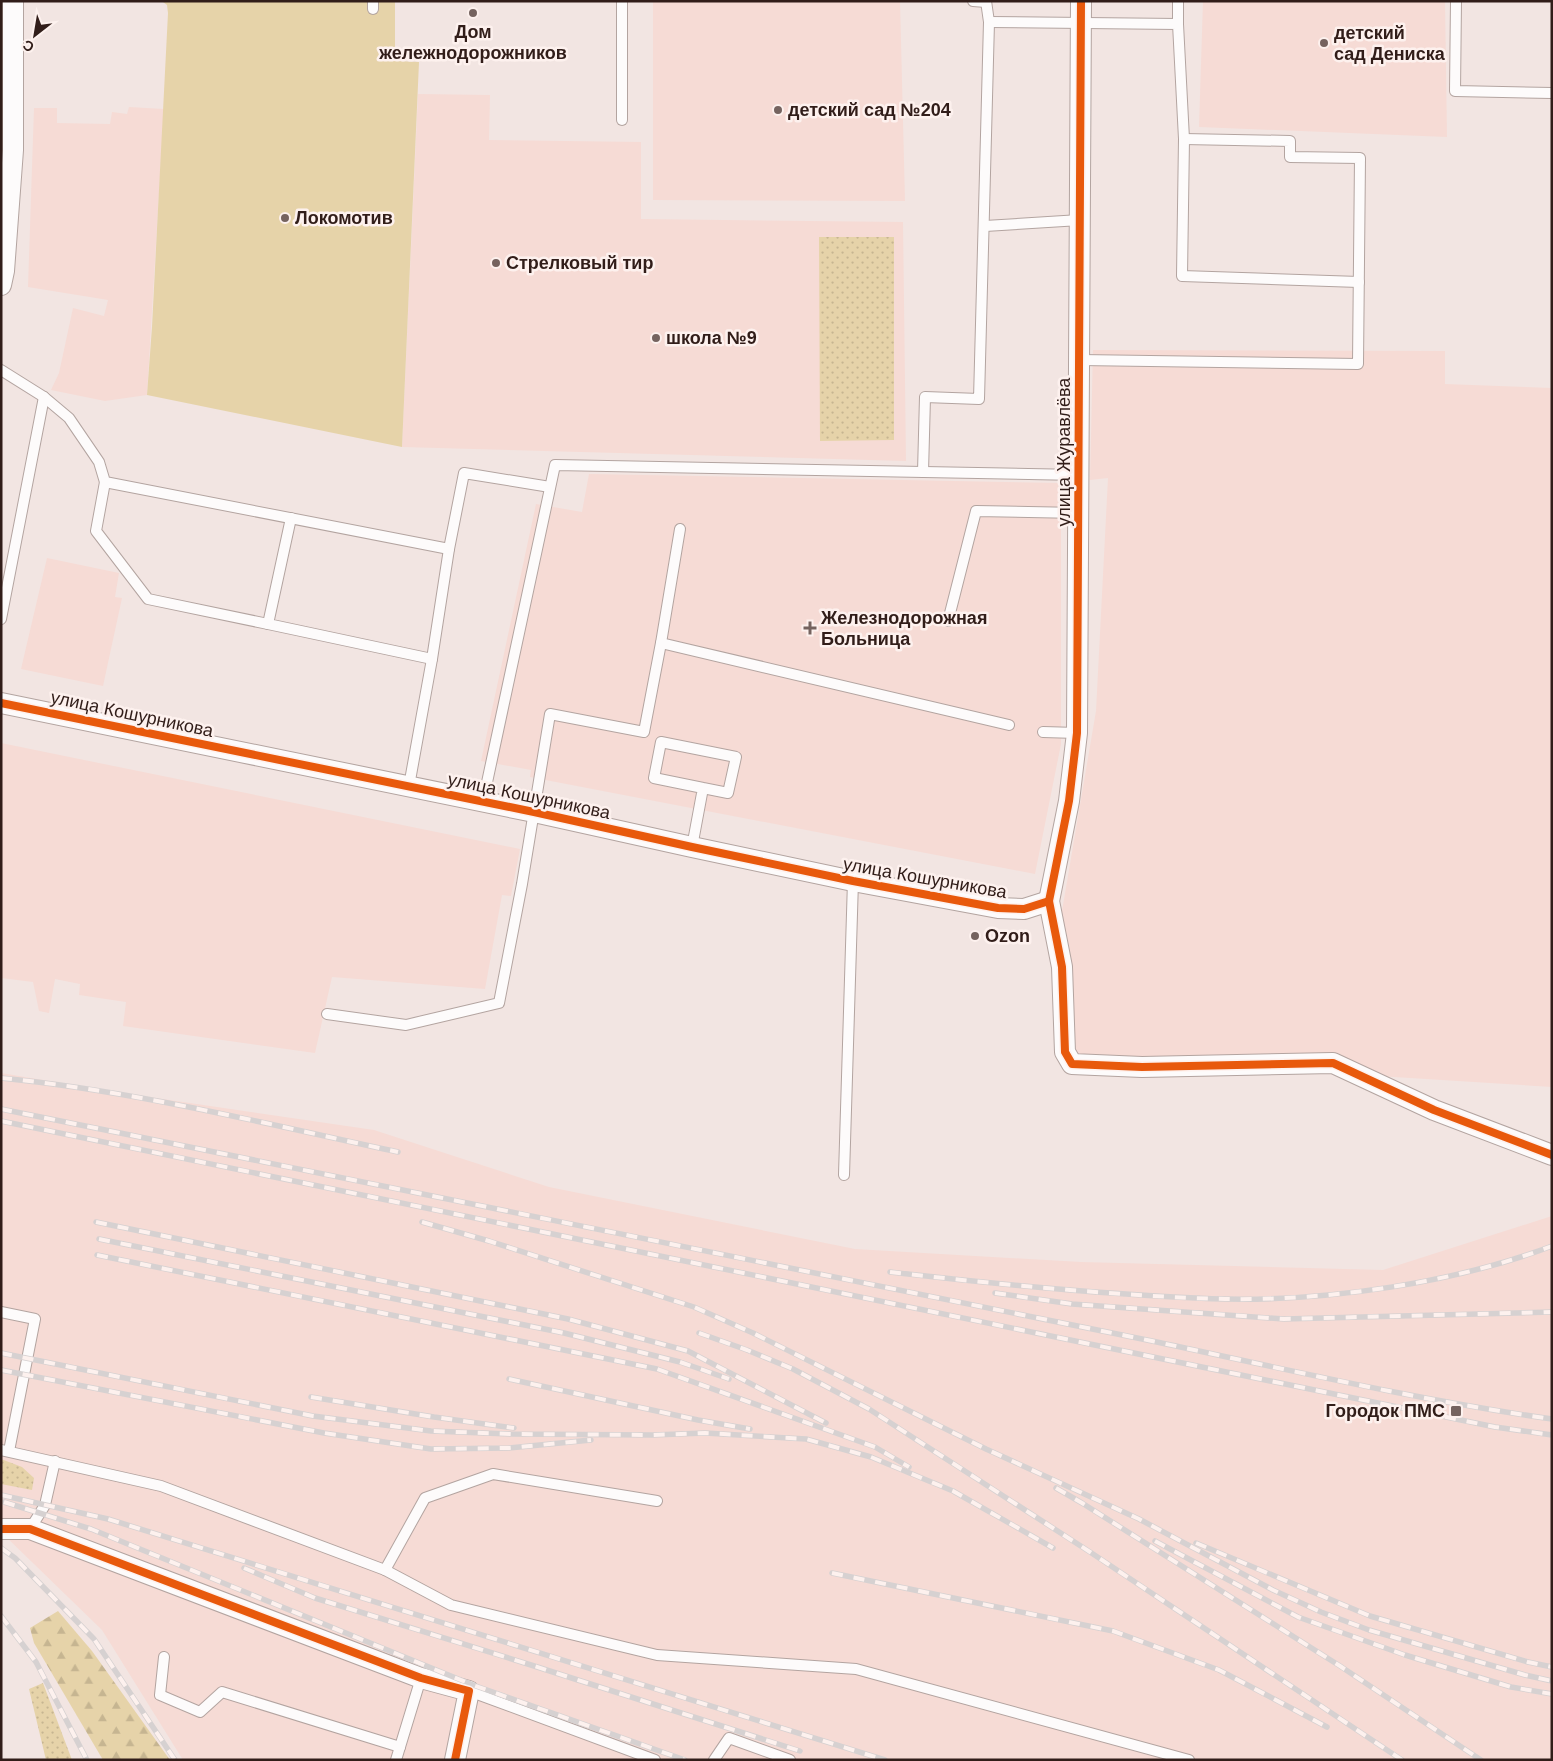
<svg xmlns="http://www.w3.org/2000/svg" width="1553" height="1761" font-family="Helvetica,sans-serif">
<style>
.built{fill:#f6dbd5}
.grass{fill:url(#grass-dots)}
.forest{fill:url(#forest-firs)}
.garden{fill:#e6d3a9}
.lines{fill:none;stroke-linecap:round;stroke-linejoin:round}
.lane-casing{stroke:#b3a4a0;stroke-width:12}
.street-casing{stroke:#b3a4a0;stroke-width:22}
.lane{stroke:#fdfbfb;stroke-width:10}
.street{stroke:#fdfbfb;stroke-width:20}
.rail-casing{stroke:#d6d1d1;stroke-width:5.5}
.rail{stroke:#fdf1ee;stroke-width:4;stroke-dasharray:11;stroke-linecap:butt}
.cycleway-casing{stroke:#fdf1ee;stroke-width:11}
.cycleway{stroke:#e8590c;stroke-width:8}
.poi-dot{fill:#75635f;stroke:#fdf1ee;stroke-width:2}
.labels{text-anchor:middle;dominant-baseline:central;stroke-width:5;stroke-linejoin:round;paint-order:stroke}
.poi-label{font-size:18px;font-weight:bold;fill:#311d19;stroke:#fdf1ee;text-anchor:start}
.street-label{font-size:18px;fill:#311d19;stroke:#fdf1ee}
</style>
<defs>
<pattern id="grass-dots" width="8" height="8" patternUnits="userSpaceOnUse" patternTransform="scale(1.25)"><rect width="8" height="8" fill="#e6d3a9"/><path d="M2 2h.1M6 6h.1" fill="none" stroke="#c6b591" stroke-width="1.8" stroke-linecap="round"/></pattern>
<pattern id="forest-firs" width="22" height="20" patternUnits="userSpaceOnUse" patternTransform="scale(1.25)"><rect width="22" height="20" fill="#e6d3a9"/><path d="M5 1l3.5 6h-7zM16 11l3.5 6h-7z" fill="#c6b591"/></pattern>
</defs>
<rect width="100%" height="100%" fill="#f2e5e2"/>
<g class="built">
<polygon points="653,1 900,1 905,201 653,200"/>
<polygon points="1203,1 1445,1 1447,137 1199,127"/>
<polygon points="418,94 490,95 489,140 641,142 641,219 903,222 906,461 402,447"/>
<polygon points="129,107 164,109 147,395 105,401 51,390 59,373 73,308 104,316 108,300 28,287 34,108 57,108 57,123 110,124 112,112 127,114"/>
<polygon points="1093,350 1445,351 1445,384 1552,388 1552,1087 1075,1057 1061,917 1096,711 1108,478 1090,480"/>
<polygon points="589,474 1061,483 1061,744 1035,874 530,777 531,770 481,761 536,504 582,512"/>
<polygon points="47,558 119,573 115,597 122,598 103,686 21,669"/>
<polygon points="1,743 520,849 511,896 502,895 485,989 332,977 315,1053 123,1026 126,1002 79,995 80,984 55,979 49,1013 39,1011 33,982 1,978"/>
<polygon points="1,1073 108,1091 374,1130 549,1187 855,1249 1081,1262 1383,1270 1552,1216 1552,1760 183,1760 102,1630 1,1532"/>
</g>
<g class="grass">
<polygon points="819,237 894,237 894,440 820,441"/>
<polygon points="1,1459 22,1467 34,1478 32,1490 1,1484"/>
<polygon points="43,1683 72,1760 46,1760 29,1689"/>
</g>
<polygon class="forest" points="58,1611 92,1651 170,1760 103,1760 34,1643 30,1628"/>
<polygon class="garden" points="155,1 395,1 395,61 419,62 402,447 147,395 152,327 168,13 167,5 163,2"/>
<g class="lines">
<defs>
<g id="lane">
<polyline points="622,1 622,120"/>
<polyline points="973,1 986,2"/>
<polyline points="1456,1 1455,91 1552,93"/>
<polyline points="373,9 373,1"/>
<polyline points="989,22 1178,24 1184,139 1182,276 1359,282"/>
<polyline points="1178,24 1178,1"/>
<polyline points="985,226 1080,220"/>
<polyline points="1080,360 1358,364 1360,158 1290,157 1290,141 1184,139"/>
<polyline points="1,370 44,397 69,418 99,462 105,482 449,549 464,473 550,487"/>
<polyline points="923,472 925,397 979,399 989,22 986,1"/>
<polyline points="105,482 96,531 148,599 268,624"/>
<polyline points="291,518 268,624 432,659 409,786"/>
<polyline points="1,619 44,397"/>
<polyline points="948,621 976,511 1079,513"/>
<polyline points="661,643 680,529"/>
<polyline points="432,659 449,549"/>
<polyline points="1043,732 1077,733"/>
<polyline points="483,801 555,465 1079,475"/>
<polyline points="692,847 703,788 728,793 736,757 661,742 654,778 703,788"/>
<polyline points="327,1014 406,1025 499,1003 522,884 550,714 644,732 661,643 1009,725"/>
<polyline points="844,1175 853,881"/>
<polyline points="1,1312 35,1319 9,1451"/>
<polyline points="1,1450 161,1486 385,1570 425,1498 493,1474 657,1501"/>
<polyline points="30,1529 45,1505 55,1461"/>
<polyline points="385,1570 451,1605 657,1655 856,1669 1189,1760"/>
<polyline points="164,1657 160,1695 200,1712 222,1692 400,1747"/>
<polyline points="469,1691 655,1760"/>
<polyline points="396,1760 421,1678"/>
<polyline points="714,1760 729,1738 790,1760"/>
</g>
<g id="street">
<polyline points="1081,1 1077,733 1069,801 1049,901 1062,967 1065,1052 1072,1064 1142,1067 1333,1063 1434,1110 1552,1155"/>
<polyline points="1,285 4,271 13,150 13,1"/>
<polyline points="1,703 534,812 692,847 853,881 998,908 1024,909 1049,901"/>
<polyline points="1,1529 30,1529 421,1678 469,1691 455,1760"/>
</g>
</defs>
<use href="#lane" class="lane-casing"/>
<use href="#street" class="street-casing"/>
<use href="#lane" class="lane"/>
<use href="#street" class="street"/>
<defs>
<g id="rail">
<path d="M1 1078C135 1091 267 1124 398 1152"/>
<path d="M1 1109 1152 1341C1285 1369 1417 1400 1552 1419"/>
<polyline points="1,1121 1495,1427 1552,1435"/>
<polyline points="96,1222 568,1319 688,1351 826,1423"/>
<polyline points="422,1222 489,1241 694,1307 753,1333 986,1449 1139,1519 1273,1590 1321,1612 1369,1630 1525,1675 1552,1681"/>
<polyline points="99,1239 564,1333 680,1362 729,1379"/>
<polyline points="97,1255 657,1369 875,1447 909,1467"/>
<path d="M890 1272C950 1279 1010 1285 1070 1290 1122 1294 1174 1298 1225 1299 1328 1301 1455 1283 1552 1246"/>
<polyline points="995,1293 1072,1304 1284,1319 1552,1312"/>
<polyline points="699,1333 747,1350 793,1369 869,1409 1090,1552 1402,1760"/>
<polyline points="1,1353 313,1416 431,1431 511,1434 653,1435 705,1433 806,1439 871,1457 953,1491 1053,1548"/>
<polyline points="1,1370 324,1433 431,1449 509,1448 591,1440"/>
<polyline points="509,1379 698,1420 750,1429"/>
<polyline points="311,1397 434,1417 514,1428"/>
<polyline points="1056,1488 1082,1503 1340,1666 1481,1760"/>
<polyline points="1,1495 108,1519 885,1760"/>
<polyline points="4,1502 91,1529 473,1685 685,1760"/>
<polyline points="1155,1541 1298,1617 1405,1655 1511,1687 1552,1694"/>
<polyline points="1196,1543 1370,1616 1528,1662 1552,1667"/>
<polyline points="1,1548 15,1558 94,1639 175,1760"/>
<polyline points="244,1568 315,1598 531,1665 800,1751"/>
<polyline points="832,1573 1113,1631 1219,1670 1327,1727"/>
<polyline points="1,1616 36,1662 87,1760"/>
</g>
</defs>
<use href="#rail" class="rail-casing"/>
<use href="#rail" class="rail"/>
<defs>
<g id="cycleway">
<polyline points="1081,1 1077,733 1069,801 1049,901 1062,967 1065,1052 1072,1064 1142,1067 1333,1063 1434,1110 1552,1155"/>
<polyline points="1,703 534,812 692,847 853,881 998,908 1024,909 1049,901"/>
<polyline points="1,1529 30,1529 421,1678 469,1691 455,1760"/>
</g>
</defs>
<use href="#cycleway" class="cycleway-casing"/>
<use href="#cycleway" class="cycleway"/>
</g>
<g class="poi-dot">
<circle cx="473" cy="13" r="5"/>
<circle cx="1324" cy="43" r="5"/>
<circle cx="778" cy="110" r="5"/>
<circle cx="285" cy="218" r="5"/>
<circle cx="496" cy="263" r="5"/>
<circle cx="656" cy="338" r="5"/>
<path d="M807.5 620.5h5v5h5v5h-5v5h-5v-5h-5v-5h5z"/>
<circle cx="975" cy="936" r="5"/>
<rect x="1450" y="1405" width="12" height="12" rx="2.5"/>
</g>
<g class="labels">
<g class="poi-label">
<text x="473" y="32" text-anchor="middle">Дом<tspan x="473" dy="21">жележнодорожников</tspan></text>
<text x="1334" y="33">детский<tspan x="1334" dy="21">сад Дениска</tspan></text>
<text x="788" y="110">детский сад №204</text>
<text x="295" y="218">Локомотив</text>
<text x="506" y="263">Стрелковый тир</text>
<text x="666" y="338">школа №9</text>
<text x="821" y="618">Железнодорожная<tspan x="821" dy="21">Больница</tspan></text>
<text x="985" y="936">Ozon</text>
<text x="1445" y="1411" text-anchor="end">Городок ПМС</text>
</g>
<g class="street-label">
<text transform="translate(1064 452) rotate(-90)">улица Журавлёва</text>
<text transform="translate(132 714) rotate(12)">улица Кошурникова</text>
<text transform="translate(529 796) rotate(12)">улица Кошурникова</text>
<text transform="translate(925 878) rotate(10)">улица Кошурникова</text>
</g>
</g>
<rect width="1553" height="1761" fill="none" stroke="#311d19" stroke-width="5"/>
<g transform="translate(35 35) rotate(211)" stroke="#fdf1ee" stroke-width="4" paint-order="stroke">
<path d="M0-4L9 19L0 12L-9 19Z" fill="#311d19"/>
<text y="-8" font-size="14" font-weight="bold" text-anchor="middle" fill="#311d19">С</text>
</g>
</svg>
